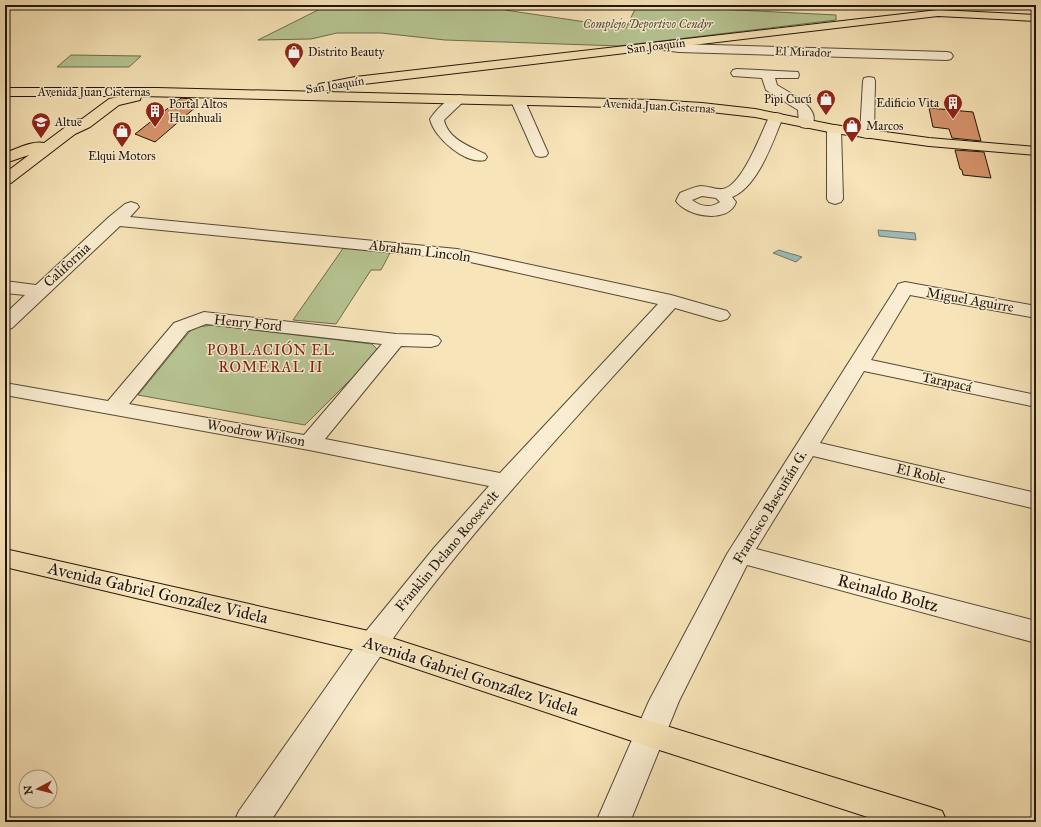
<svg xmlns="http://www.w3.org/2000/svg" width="1041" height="827" font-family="'IM FELL Great Primer',serif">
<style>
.green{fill:#b7c593;stroke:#6c6e4e}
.water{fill:#a1bcb9;stroke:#6e7a73}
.building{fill:#d6936b;stroke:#211609}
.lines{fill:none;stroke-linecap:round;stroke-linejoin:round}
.minor-casing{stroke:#564a35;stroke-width:2}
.major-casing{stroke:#211609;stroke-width:2}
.minor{fill:#faedd1;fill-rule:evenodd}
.major{fill:#f7e4b8;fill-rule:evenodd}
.labels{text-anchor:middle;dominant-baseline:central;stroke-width:3;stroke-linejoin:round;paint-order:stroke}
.far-park-label{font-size:12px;font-style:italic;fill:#565339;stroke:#faedd1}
.far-street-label{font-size:12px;fill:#211609;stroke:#faedd1}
.far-poi-label{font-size:12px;fill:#211609;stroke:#faedd1;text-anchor:start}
.street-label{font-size:14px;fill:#211609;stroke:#faedd1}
.neighbourhood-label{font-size:15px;letter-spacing:1px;fill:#7a1f14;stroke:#faedd1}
.near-street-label{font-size:17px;fill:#211609;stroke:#faedd1}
</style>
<rect width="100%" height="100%" fill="#f7e4b8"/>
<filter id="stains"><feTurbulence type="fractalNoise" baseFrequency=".005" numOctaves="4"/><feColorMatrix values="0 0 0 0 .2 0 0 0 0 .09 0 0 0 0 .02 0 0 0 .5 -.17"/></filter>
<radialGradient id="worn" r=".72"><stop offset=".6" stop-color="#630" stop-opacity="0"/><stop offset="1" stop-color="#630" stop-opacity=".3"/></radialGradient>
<g class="green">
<polygon points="328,5 510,5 505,10 626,28 637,5 836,15 836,20 619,46 445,40 381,33 337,33 311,39 258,40"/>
<polygon points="71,55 141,56 129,67 57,67"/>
<polygon points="344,247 390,253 381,270 371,270 336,324 293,320"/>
<polygon points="212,325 372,344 377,349 375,355 305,425 138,395 190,331 198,327"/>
</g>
<g class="water">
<polygon points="878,230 915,233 916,240 879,236"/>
<path d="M779 250C787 253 794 254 802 257L796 262 773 253Z"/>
</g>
<g class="building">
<polygon points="181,98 191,99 197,106 155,142 135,134"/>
<polygon points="929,108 973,112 981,141 952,138 949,129 933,127"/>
<polygon points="955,150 984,152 991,178 963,175 962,170 960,169"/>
</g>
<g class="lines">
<defs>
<g id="minor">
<polygon points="659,42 679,44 947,52 951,53 953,56 951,59 947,60 679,52 655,49 653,46 655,43"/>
<path d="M737 69 798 72 799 75 798 78H775L777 85C789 93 824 108 811 127L806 128 801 127 799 124 798 110 766 90 762 78 733 76 731 73 733 70Z"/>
<polygon points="869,77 874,78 875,81 874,134 872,137 867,138 862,137 860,134 863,81 864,78"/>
<path d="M459 95 464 96 466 99 444 120C448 139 469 146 485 154L487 157 485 160C466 165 434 138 430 119 437 109 447 98 459 95Z"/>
<polygon points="518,97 523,98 525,101 548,153 546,156 541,157 536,156 534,153 511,101 513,98"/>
<path d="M776 113 781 114 783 117C773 141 758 187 732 197L736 202C729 224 687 217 676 201L680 193C687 190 694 187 701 186 708 186 716 190 723 189 742 186 761 134 769 117L771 114ZM702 196 716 198 720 202C711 208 701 207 692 200Z"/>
<polygon points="834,125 839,126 841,129 843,199 841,202 835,204 829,202 827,199 827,129 829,126"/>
<path d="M131 202 137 204 139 207 130 217 457 249 671 295 727 311 730 315 727 319 720 321 675 308C587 406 496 502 416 607 364 676 318 750 270 822H234L239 811 363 635 434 548 489 486 309 450 5 395V383L108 401 174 323 204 312 396 334 431 335 438 337 441 341 438 345 431 347 401 346 325 439 500 473 658 304 457 259 120 226 12 328 5 330V314L25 295 5 293V281L36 285 109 217 125 204ZM206 324 382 344 304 435 129 404 188 331Z"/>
<polygon points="905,282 1036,306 1036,318 910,295 871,360 1036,395 1036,407 864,371 820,443 1036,493 1036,509 813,456 756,549 1036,621 1036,643 747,565 679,701 630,822 596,822 649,701 727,554 896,288 898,284"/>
</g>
<g id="major">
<polygon points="938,10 1036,15 1036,21 938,16 355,85 324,91 319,90 317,87 319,84 355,77"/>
<path d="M5 88H157L654 100 702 103 755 109 834 125 929 138 1036 147V155L929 146 834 133 755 117 702 111 654 108 141 96 140 100 119 105 90 127 75 134 11 183 5 185V173L29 155 5 163V153C16 149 33 140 44 143L75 120 82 119 109 99 122 96H5Z"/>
<polygon points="5,549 373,632 650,721 930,807 942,811 947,822 883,822 650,747 372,654 5,567"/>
</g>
</defs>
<use href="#minor" class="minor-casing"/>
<use href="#major" class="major-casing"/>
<use href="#minor" class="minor"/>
<use href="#major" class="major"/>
</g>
<defs>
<symbol id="shop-pin" viewBox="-11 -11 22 30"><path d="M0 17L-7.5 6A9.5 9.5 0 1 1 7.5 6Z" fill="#8f2418" stroke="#faedd1"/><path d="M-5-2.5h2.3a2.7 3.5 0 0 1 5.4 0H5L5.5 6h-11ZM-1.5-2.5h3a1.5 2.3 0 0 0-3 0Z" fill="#fff"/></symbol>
<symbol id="building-pin" viewBox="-11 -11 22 30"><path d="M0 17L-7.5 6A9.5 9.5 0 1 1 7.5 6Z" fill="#8f2418" stroke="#faedd1"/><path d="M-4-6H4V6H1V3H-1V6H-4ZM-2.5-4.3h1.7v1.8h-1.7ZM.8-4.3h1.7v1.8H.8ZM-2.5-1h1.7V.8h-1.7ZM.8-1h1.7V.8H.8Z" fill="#fff"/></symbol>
<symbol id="school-pin" viewBox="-11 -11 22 30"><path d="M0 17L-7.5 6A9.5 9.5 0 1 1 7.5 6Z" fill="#8f2418" stroke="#faedd1"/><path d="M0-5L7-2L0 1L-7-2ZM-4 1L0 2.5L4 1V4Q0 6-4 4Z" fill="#fff"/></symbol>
</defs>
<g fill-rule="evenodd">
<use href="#shop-pin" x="283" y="41" width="22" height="30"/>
<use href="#shop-pin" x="815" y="88" width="22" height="30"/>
<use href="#building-pin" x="942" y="92" width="22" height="30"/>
<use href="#building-pin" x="144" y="100" width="22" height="30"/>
<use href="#school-pin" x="30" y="111" width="22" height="30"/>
<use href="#shop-pin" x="841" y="115" width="22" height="30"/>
<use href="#shop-pin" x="111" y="120" width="22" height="30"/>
</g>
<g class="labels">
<g class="far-park-label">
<text x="648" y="24">Complejo Deportivo Cendyr</text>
</g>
<g class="far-street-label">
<text transform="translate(656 46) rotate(-7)">San Joaquín</text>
<text transform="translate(803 52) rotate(2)">El Mirador</text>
<text transform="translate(335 85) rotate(-9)">San Joaquín</text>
<text x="94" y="92">Avenida Juan Cisternas</text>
<text transform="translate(659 106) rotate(3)">Avenida Juan Cisternas</text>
</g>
<g class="far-poi-label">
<text x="308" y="52">Distrito Beauty</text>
<text x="812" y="99" text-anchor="end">Pipi Cucú</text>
<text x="939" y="103" text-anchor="end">Edificio Vita</text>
<text x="169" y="104">Portal Altos<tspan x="169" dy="14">Huanhuali</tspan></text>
<text x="55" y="122">Altue</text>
<text x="866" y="126">Marcos</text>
<text x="122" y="156" text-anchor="middle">Elqui Motors</text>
</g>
<g class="street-label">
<text transform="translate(420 251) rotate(7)">Abraham Lincoln</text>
<text transform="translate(67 265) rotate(-43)">California</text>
<text transform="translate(970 300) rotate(10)">Miguel Aguirre</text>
<text transform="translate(248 323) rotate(6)">Henry Ford</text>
<text transform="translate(947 382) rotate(12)">Tarapacá</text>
<text transform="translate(256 433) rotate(10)">Woodrow Wilson</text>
<text transform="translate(921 474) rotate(13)">El Roble</text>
<text transform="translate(770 507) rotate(-59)">Francisco Bascuñán G.</text>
<text transform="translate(447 551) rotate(-50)">Franklin Delano Roosevelt</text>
</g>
<g class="neighbourhood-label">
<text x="271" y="350">POBLACIÓN EL<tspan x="271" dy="17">ROMERAL II</tspan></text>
</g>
<g class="near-street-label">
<text transform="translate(158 593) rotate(13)">Avenida Gabriel González Videla</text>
<text transform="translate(888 593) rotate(15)">Reinaldo Boltz</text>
<text transform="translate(471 676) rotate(18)">Avenida Gabriel González Videla</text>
</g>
</g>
<rect width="1041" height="827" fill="none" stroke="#f7e4b8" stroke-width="20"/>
<rect x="6" y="6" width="1029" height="815" fill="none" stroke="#211609" stroke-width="2"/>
<rect x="10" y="10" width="1021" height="807" fill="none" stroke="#211609"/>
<g transform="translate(38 789) rotate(263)"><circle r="19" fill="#faedd1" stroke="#a39781"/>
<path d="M0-3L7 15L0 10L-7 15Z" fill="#8f2418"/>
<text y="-6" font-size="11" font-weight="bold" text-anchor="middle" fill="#211609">N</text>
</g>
<rect width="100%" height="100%" filter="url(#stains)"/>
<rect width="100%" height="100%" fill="url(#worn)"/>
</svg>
